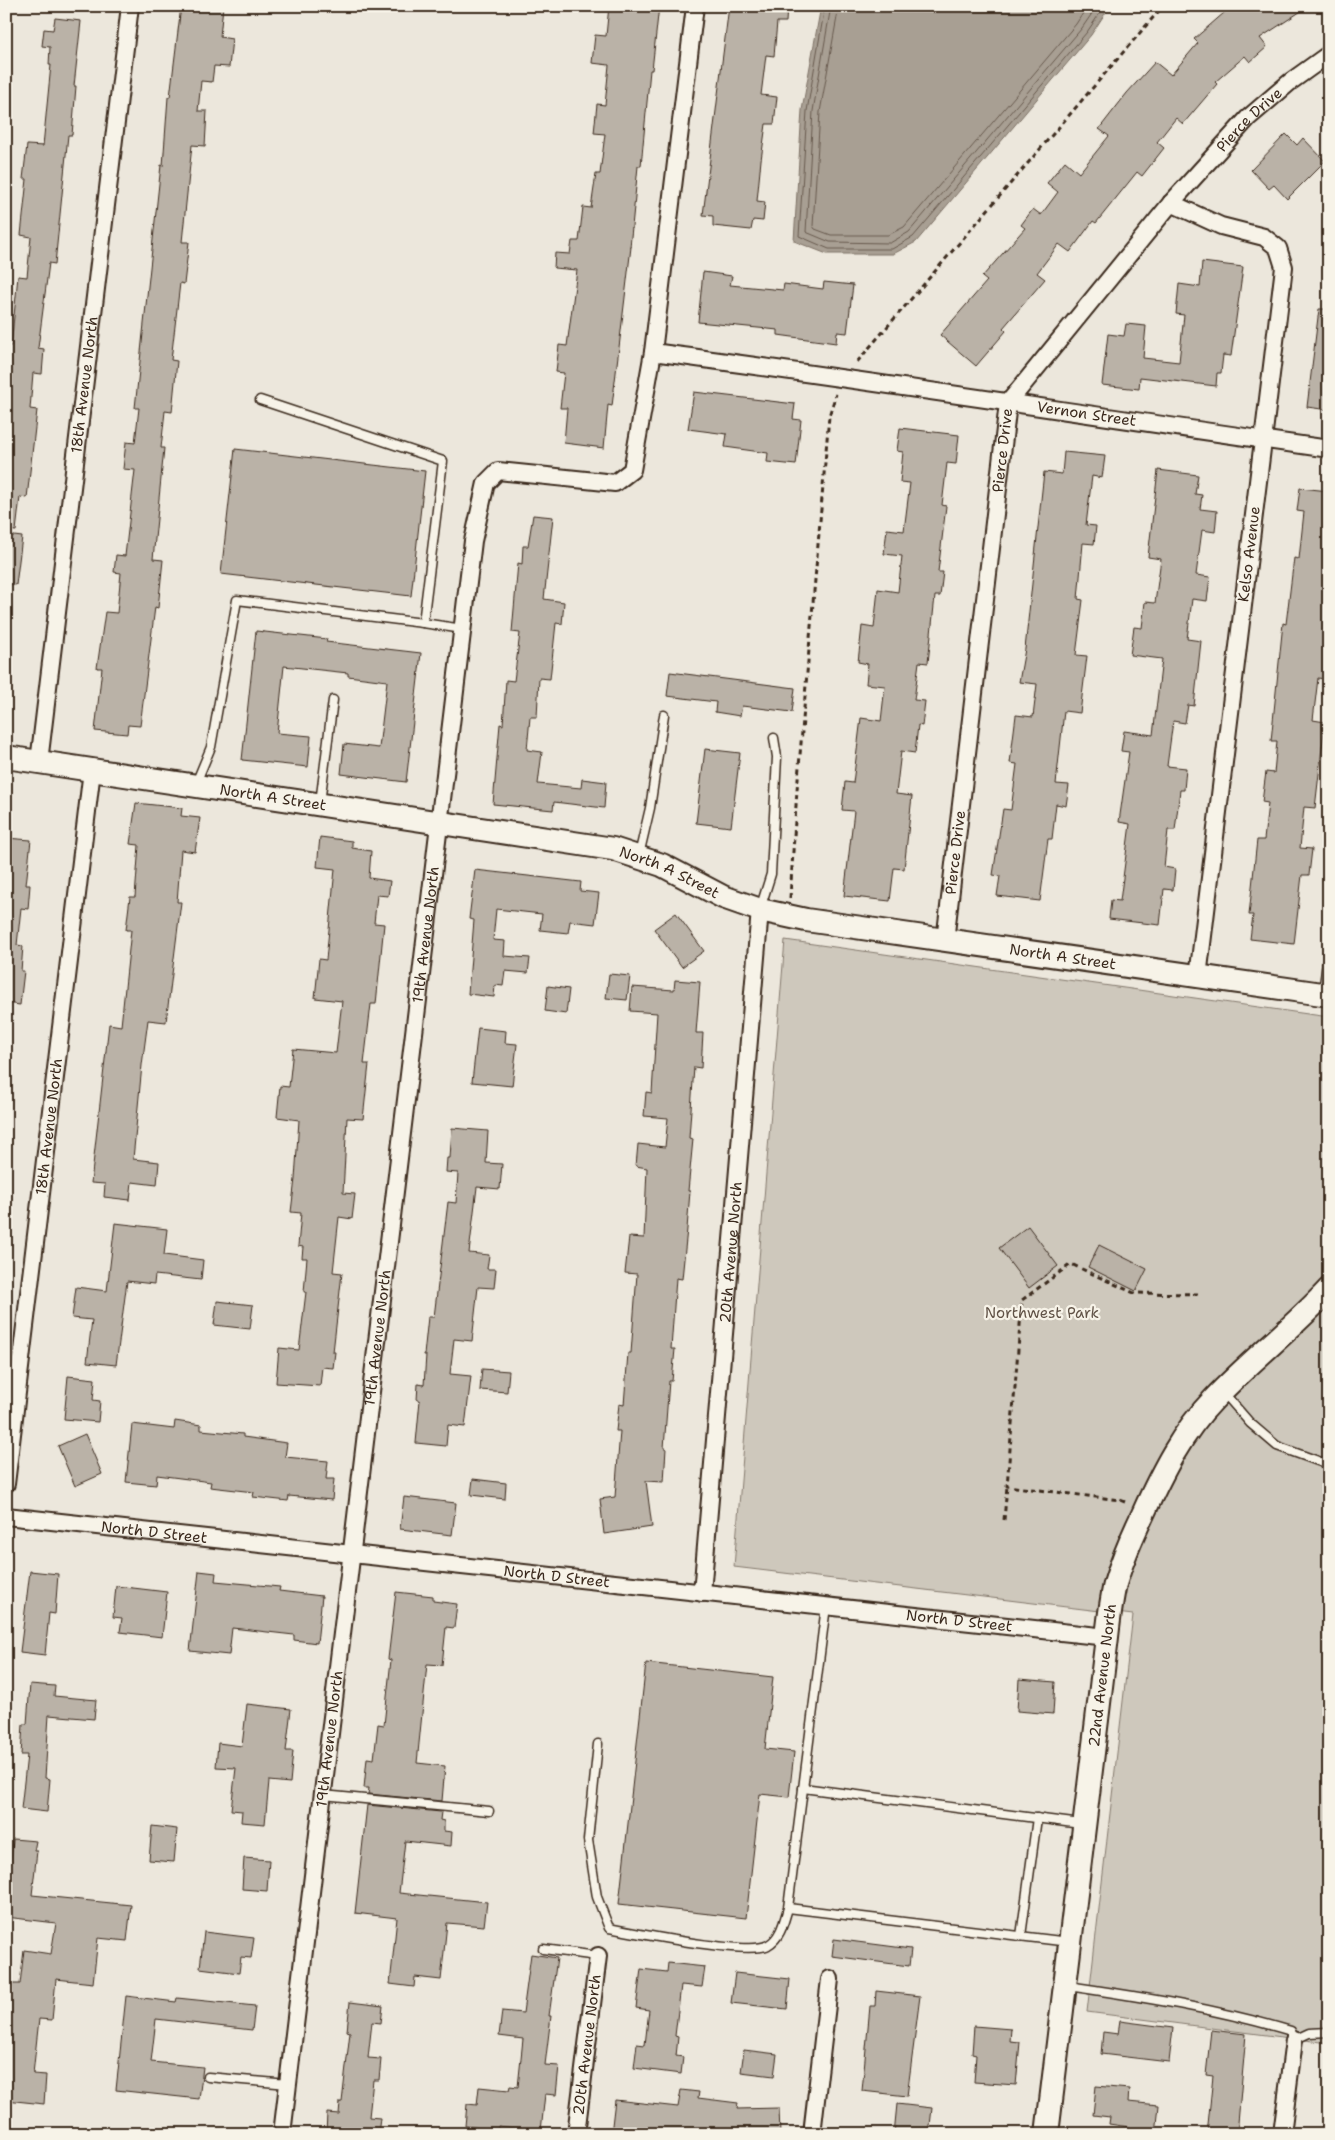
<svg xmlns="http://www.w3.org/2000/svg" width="1335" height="2140" font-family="'Shantell Sans',sans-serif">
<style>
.green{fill:#cec8bc;stroke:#84796d}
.water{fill:#a89f93;stroke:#7c7064}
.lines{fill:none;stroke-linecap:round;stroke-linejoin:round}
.shore{stroke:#67594d;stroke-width:1}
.building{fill:#bab2a7;stroke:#3b2a1e}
.lane-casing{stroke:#3b2a1e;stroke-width:11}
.street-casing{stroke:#3b2a1e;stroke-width:20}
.secondary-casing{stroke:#3b2a1e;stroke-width:26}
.path{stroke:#3b2a1e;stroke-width:3;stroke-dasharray:5 4;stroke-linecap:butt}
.lane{stroke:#f7f3e8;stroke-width:8}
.street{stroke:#f7f3e8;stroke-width:16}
.secondary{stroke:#f7f3e8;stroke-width:22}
.labels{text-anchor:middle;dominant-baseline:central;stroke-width:4.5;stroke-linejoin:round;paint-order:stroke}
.street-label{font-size:15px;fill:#3b2a1e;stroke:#f7f3e8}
.park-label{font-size:15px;fill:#605246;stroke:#f7f3e8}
</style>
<rect width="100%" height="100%" fill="#ece7dc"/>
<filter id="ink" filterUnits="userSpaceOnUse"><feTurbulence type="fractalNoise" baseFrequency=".02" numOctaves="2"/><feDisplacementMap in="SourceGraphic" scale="10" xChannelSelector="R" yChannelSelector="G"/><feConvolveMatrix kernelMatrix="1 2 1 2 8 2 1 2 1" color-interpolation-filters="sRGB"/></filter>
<g filter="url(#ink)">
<polygon class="green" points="785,940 1329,1017 1329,2043 1087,2012 1133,1615 734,1567"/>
<polygon class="water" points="821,6 1103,6 1106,12 1091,35 916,242 893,254 827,254 794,241 802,110"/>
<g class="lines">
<g class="shore">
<polyline points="825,6 807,111 799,236 829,249 892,249 913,237 1087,32 1100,13 1099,6"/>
<polyline points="831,6 813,111 806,232 830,242 890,243 909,232 1082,28 1093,12 1093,6"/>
<polyline points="839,6 820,112 813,226 815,229 831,235 888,235 904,227 1076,24 1085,10 1085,6"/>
</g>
</g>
<g class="building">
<polygon points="181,6 223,6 220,37 232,39 229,67 214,66 212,82 201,81 198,111 207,111 205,146 192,145 182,242 189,242 184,284 180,283 171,360 177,361 172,412 165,411 161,448 164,448 153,559 163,560 158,608 155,607 140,726 128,725 127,734 95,731 102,668 97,668 105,612 117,613 121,573 114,572 116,555 125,556 135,470 123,469 126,442 135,443 139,408 135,408 161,165 163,166 168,97 170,97"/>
<polygon points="609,6 659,6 652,70 650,70 641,166 638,166 630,247 631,247 612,406 608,405 604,448 564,443 567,408 560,408 564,373 556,372 559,345 567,346 577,270 554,268 555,253 570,254 572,241 579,241 583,207 591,208 596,174 600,174 605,134 594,133 597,104 605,105 609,65 592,63 595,35 606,36"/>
<polygon points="729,6 787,6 786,22 777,22 774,56 766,55 761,95 777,97 774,124 766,124 761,160 757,201 765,202 763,221 753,220 751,230 713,226 713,216 703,215"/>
<polygon points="1232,6 1309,6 1260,38 1267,47 1250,62 1245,56 1215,82 1217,84 1183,124 1176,118 1157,142 1164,148 1142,176 1137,172 1096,223 1093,221 1070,252 1059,244 1037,273 1045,279 1003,328 1006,331 976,366 940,335 987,281 982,277 1025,228 1021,225 1033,209 1041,215 1058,192 1047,183 1065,161 1079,173 1109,136 1099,129 1127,93 1155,62 1171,75 1198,43 1194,39"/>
<polygon points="55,18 81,21 74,86 76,86 72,135 68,135 55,264 49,263 38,348 44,349 42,374 33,373 30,409 37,410 27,498 20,497 16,531 6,530 6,414 10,384 6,383 6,346 11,346 18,276 27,277 31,237 21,235 27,179 23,179 27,145 43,146 51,65 49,65 50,47 42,46 44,29 53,30"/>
<polygon points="1286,134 1297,145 1303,138 1325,161 1287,199 1274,185 1269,189 1251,170"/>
<polygon points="1202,262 1243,267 1231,356 1223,355 1221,373 1217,373 1216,386 1140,377 1139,389 1102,385 1108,334 1124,336 1126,324 1146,326 1143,358 1179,362 1184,315 1176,314 1179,284 1200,287"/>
<polygon points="703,272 732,276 730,285 783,290 784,284 823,289 824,282 853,285 847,333 837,332 836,343 778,335 778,330 698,322"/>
<polygon points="1319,309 1329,309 1329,410 1307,407"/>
<polygon points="694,392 795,404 793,419 801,420 796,465 767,462 768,453 725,447 727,434 688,429"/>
<polygon points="900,428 959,435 956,464 947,463 942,505 946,506 938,572 943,572 940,596 935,596 928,663 919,662 914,700 925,701 922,726 918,725 915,753 901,751 896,794 912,796 904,869 894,868 890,901 844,896 854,811 842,810 845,782 853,783 861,718 881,721 885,686 866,684 868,664 858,662 862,626 874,628 878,589 898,592 902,556 884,554 887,529 904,531 910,483 900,482 903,452 897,451"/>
<polygon points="235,449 425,471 411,596 221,574"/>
<polygon points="1064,452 1105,456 1102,478 1092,476 1086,525 1096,526 1094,544 1083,543 1078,599 1083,600 1076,655 1087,656 1080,713 1064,711 1056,784 1069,785 1066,806 1056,804 1052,839 1048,839 1040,901 997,896 1000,876 993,875 1003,809 1011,810 1017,764 1010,763 1016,715 1033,717 1037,684 1019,682 1025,649 1044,472 1062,474"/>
<polygon points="1158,470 1198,475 1195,494 1202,495 1200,509 1217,511 1215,532 1202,530 1196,575 1210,577 1207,601 1192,599 1187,639 1201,641 1194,706 1188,705 1185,723 1173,721 1167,766 1186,768 1184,790 1180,790 1175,830 1168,830 1164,867 1175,869 1173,890 1164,889 1160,925 1109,919 1111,900 1120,901 1130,824 1119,822 1129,752 1121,751 1124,731 1153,735 1162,659 1130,655 1134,627 1142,628 1145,602 1155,603 1161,559 1148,557"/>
<polygon points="1300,488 1329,491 1329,649 1325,679 1318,678 1313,720 1325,722 1315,808 1304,807 1300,848 1312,849 1309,875 1302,875 1294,944 1250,939 1253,915 1249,915 1257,840 1264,840 1268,803 1262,802 1266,772 1274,773 1277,741 1271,741 1283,623 1286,624 1294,558 1299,559 1304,512 1297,511"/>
<polygon points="533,515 553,517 544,599 564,602 562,624 556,623 550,679 539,678 537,717 530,717 527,750 542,752 538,784 581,788 582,779 606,782 604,808 554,802 553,810 493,804 500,724 503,725 506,680 514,681 520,633 512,632 518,563 522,564 523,546 528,546"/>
<polygon points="6,535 22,537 16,585 6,584"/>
<polygon points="256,631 327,639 326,642 421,653 406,782 341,774 344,744 379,748 387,681 348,676 348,673 284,666 277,733 311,736 308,767 242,760"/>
<polygon points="670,672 795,688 792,712 742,706 740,716 715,712 716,702 667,696"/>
<polygon points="705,749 740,753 731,827 696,823"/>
<polygon points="136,803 182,808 181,816 200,818 195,852 181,850 177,902 181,902 166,1022 148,1020 142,1065 133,1159 159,1162 157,1185 132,1182 130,1200 104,1197 105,1184 91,1183 109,1024 121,1026 131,930 126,930 130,897 135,897 139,845 130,844"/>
<polygon points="320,837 352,841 352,848 371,851 369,878 390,881 388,896 377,895 374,923 384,924 376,1004 371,1004 364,1064 369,1064 363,1119 347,1118 343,1193 355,1194 352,1219 339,1217 333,1272 342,1273 333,1352 335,1352 333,1368 322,1367 320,1386 276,1383 279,1348 299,1350 306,1292 304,1292 307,1258 302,1258 303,1247 298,1246 301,1213 291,1212 295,1179 299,1120 277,1117 280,1086 289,1087 293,1049 336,1053 342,1001 315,998 319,959 326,960 335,869 317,867"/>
<polygon points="6,838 31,840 26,885 30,885 28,909 21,908 17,945 23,946 21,971 24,971 20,1005 6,1003"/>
<polygon points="475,870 581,882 580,891 599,893 595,924 570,921 568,933 540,930 542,914 496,909 493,940 505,941 504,956 530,958 528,973 505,971 503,986 495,985 494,997 468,994 474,920 469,919"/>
<polygon points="676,913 704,951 682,967 654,929"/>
<polygon points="609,974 630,976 627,1000 606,998"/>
<polygon points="675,980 700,982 696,1033 703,1033 701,1068 694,1067 689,1138 693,1139 688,1191 690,1191 687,1229 682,1279 676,1278 671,1349 675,1349 672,1381 669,1381 664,1448 666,1448 664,1482 646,1481 652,1527 604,1534 600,1499 615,1497 620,1431 616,1431 619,1404 624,1405 628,1353 631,1353 637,1274 625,1273 629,1237 644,1238 647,1168 636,1166 638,1144 665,1147 668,1118 644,1116 646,1092 652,1093 657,1013 630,1011 632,987 674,990"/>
<polygon points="548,986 569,989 566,1014 545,1011"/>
<polygon points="478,1028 506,1031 505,1043 517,1044 512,1086 472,1082"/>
<polygon points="452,1128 488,1131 486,1163 502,1164 500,1189 477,1187 469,1253 489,1255 487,1269 496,1269 494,1288 478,1287 472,1341 454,1339 450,1374 471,1376 465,1427 448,1425 446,1446 416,1443 420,1400 417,1400 418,1384 424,1385 426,1355 424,1355 428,1317 434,1317 448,1202 456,1203 458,1173 446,1172 447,1158 450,1158"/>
<polygon points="115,1223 167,1229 164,1255 203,1260 201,1280 155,1275 154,1284 127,1281 116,1365 87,1362 92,1320 72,1318 76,1287 107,1291"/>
<polygon points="1028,1226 1058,1266 1029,1288 999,1248"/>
<polygon points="1099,1245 1147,1269 1136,1291 1088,1267"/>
<polygon points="217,1301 253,1305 250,1329 214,1325"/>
<polygon points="482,1369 509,1371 507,1392 480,1390"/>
<polygon points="68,1376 95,1379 93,1400 100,1401 98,1422 64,1419"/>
<polygon points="175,1421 201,1425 201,1430 243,1434 243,1437 287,1443 285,1457 328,1461 326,1479 334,1479 332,1500 289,1496 288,1501 253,1497 254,1492 210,1487 211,1482 157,1475 156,1485 126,1482 132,1424 174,1429"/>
<polygon points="85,1434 102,1474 75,1486 58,1446"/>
<polygon points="473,1479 506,1483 505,1499 471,1495"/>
<polygon points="404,1497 456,1503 452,1535 400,1529"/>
<polygon points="30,1571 58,1574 55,1614 49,1613 45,1655 20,1652"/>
<polygon points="199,1571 216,1573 215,1581 280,1587 279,1591 322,1596 317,1643 294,1640 294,1635 232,1628 229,1655 190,1651"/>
<polygon points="116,1586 167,1592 162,1637 120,1632 122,1618 113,1617"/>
<polygon points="396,1592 433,1596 433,1601 457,1604 454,1628 446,1627 442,1665 427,1664 417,1763 445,1766 442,1801 368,1794 369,1788 364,1788 367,1758 374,1759 378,1724 384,1725 391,1660 388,1659"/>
<polygon points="646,1663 773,1677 765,1749 794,1752 789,1797 760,1794 746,1918 619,1904"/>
<polygon points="1019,1679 1055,1682 1053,1714 1017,1711"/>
<polygon points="30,1684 55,1686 54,1696 96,1700 94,1719 49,1715 45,1778 50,1779 47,1812 21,1809 27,1755 21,1755 23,1724 27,1724"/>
<polygon points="247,1704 291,1709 286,1751 293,1751 290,1783 269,1781 265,1824 241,1822 242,1811 231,1810 236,1768 216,1767 218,1743 242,1746"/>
<polygon points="367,1805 441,1812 440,1820 444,1821 444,1831 452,1832 451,1846 405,1841 399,1893 487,1902 484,1926 447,1923 441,1980 415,1977 414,1987 390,1984 397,1918 355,1913"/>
<polygon points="152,1826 177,1829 174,1862 149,1860"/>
<polygon points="13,1839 36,1841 34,1851 37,1851 32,1895 131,1905 127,1941 98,1938 93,1983 56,1979 52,2020 39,2019 33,2074 46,2075 44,2104 6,2100 6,2023 8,2023 12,1984 20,1984 24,1950 51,1954 56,1923 6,1917"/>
<polygon points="244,1858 269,1860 267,1891 242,1889"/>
<polygon points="204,1932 254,1938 251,1958 241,1957 239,1973 200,1968"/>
<polygon points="834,1939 911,1949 909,1966 832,1956"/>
<polygon points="531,1954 557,1958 549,2016 551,2016 545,2065 559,2066 556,2095 545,2094 541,2131 498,2126 498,2130 465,2126 467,2104 477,2105 479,2087 509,2090 510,2086 518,2087 523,2039 499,2036 502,2011 523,2013"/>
<polygon points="668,1963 705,1967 702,1987 681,1985 675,2036 678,2037 676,2056 683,2057 681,2074 634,2068 637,2044 645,2045 649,2010 636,2008 641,1969 667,1972"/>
<polygon points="735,1973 790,1979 787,2009 731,2003"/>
<polygon points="876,1991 920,1996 907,2096 862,2091 870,2006 875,2006"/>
<polygon points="126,1996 176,2002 177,1998 255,2006 252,2030 156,2019 151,2062 203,2067 199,2099 116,2090"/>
<polygon points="350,2002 383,2006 381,2023 372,2022 368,2058 381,2059 379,2080 373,2080 369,2117 380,2118 378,2134 326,2134 327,2113 339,2114 340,2102 342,2102 350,2032 347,2031"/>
<polygon points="1120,2021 1173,2028 1169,2062 1101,2054 1103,2032 1118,2034"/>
<polygon points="974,2026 1011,2029 1010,2041 1020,2042 1016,2085 974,2082 976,2055 972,2054"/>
<polygon points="1211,2030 1246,2034 1237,2134 1207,2134 1213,2076 1206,2075"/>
<polygon points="744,2050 777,2054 774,2076 741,2072"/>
<polygon points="1096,2086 1129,2089 1128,2102 1159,2105 1156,2134 1129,2131 1129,2127 1109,2124 1110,2117 1093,2115"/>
<polygon points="681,2090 699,2092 698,2098 738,2103 737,2109 779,2108 780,2134 611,2134 615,2100 678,2107"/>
<polygon points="897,2104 932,2108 929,2134 894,2134"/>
</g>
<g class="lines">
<defs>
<g id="lane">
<polyline points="260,400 443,461 423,623 463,629"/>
<polyline points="196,783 211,747 237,600 423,623"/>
<polyline points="320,803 333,700"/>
<polyline points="639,855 650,808 664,715"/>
<polyline points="760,909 771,874 777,757 774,738"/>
<polyline points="1323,993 1329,947"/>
<polyline points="1224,1393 1250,1423 1277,1446 1329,1465"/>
<polyline points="826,1606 788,1908 1069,1942"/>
<path d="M598 1744 588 1840 597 1897 609 1928C635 1933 750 1956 768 1945 781 1938 784 1921 788 1908"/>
<polyline points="803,1788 1081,1824"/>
<polyline points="323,1795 489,1811"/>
<polyline points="1021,1936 1037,1818"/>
<polyline points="543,1949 598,1956"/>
<path d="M1068 1986C1143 1997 1218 2009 1291 2031L1294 2040 1309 2033 1329 2032"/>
<polyline points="208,2077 288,2084"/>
</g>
<g id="street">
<polyline points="1171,203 1221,226 1264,237 1278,248 1284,267 1198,977"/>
<path id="s1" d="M653 352C878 382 1103 417 1329 449"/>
<path id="s2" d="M39 762 130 6"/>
<path id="s3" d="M945 941 1008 403 1171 203 1248 118 1290 82 1329 54"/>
<path id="s4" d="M6 1484 92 770"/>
<path id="s5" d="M6 1516 1107 1637"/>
<path id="s6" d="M702 1593 760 910"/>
<path id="s7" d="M282 2134 473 541 486 483 498 471 615 483 632 470 653 352 695 6"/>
<path id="s8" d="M576 2134 598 1956"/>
<polyline points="812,2134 830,1979"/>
<polyline points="1282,2134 1294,2040"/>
</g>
<g id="secondary">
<path id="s9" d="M6 757 613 849 662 865 723 897 760 910 806 920 1329 995"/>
<path id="s10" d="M1047 2134 1107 1637C1109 1619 1111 1601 1115 1584 1122 1560 1132 1537 1143 1514 1162 1472 1182 1432 1214 1399 1251 1360 1293 1328 1329 1289"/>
</g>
</defs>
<use href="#lane" class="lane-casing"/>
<use href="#street" class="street-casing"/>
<use href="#secondary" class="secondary-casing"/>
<g class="path">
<polyline points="857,362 1163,6"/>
<polyline points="790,898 797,790 829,416 836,394"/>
<polyline points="1125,1502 1120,1500 1007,1486 1022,1300 1071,1264 1134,1293 1198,1294"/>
<polyline points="1004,1520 1007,1486"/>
</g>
<use href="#lane" class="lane"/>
<use href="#street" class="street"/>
<use href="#secondary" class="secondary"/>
</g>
</g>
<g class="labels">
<g class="street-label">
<text stroke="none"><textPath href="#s3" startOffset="914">Pierce Drive</textPath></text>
<text stroke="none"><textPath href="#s2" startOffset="380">18th Avenue North</textPath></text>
<text stroke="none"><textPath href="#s1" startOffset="438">Vernon Street</textPath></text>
<text stroke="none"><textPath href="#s3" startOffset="494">Pierce Drive</textPath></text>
<text transform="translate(1249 554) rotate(-83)">Kelso Avenue</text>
<text stroke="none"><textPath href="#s9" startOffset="270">North A Street</textPath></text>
<text stroke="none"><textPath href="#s3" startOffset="89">Pierce Drive</textPath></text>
<text stroke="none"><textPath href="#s9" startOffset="675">North A Street</textPath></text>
<text stroke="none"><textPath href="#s7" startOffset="1208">19th Avenue North</textPath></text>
<text stroke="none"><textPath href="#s9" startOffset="1080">North A Street</textPath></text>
<text stroke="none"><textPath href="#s4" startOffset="360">18th Avenue North</textPath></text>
<text stroke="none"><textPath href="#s6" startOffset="342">20th Avenue North</textPath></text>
<text stroke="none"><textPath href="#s7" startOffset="802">19th Avenue North</textPath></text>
<text stroke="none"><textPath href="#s5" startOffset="149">North D Street</textPath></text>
<text stroke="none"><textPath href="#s5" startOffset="554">North D Street</textPath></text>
<text stroke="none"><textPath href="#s5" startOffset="959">North D Street</textPath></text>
<text stroke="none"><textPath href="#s10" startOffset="462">22nd Avenue North</textPath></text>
<text stroke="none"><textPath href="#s7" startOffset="398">19th Avenue North</textPath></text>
<text stroke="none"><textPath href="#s8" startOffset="90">20th Avenue North</textPath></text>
</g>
<g class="park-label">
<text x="1042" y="1313">Northwest Park</text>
</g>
</g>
<rect width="1335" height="2140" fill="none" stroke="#f7f3e8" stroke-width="25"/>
<rect x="12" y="12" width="1310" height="2115" fill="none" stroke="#3b2a1e" stroke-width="2" filter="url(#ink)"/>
</svg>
